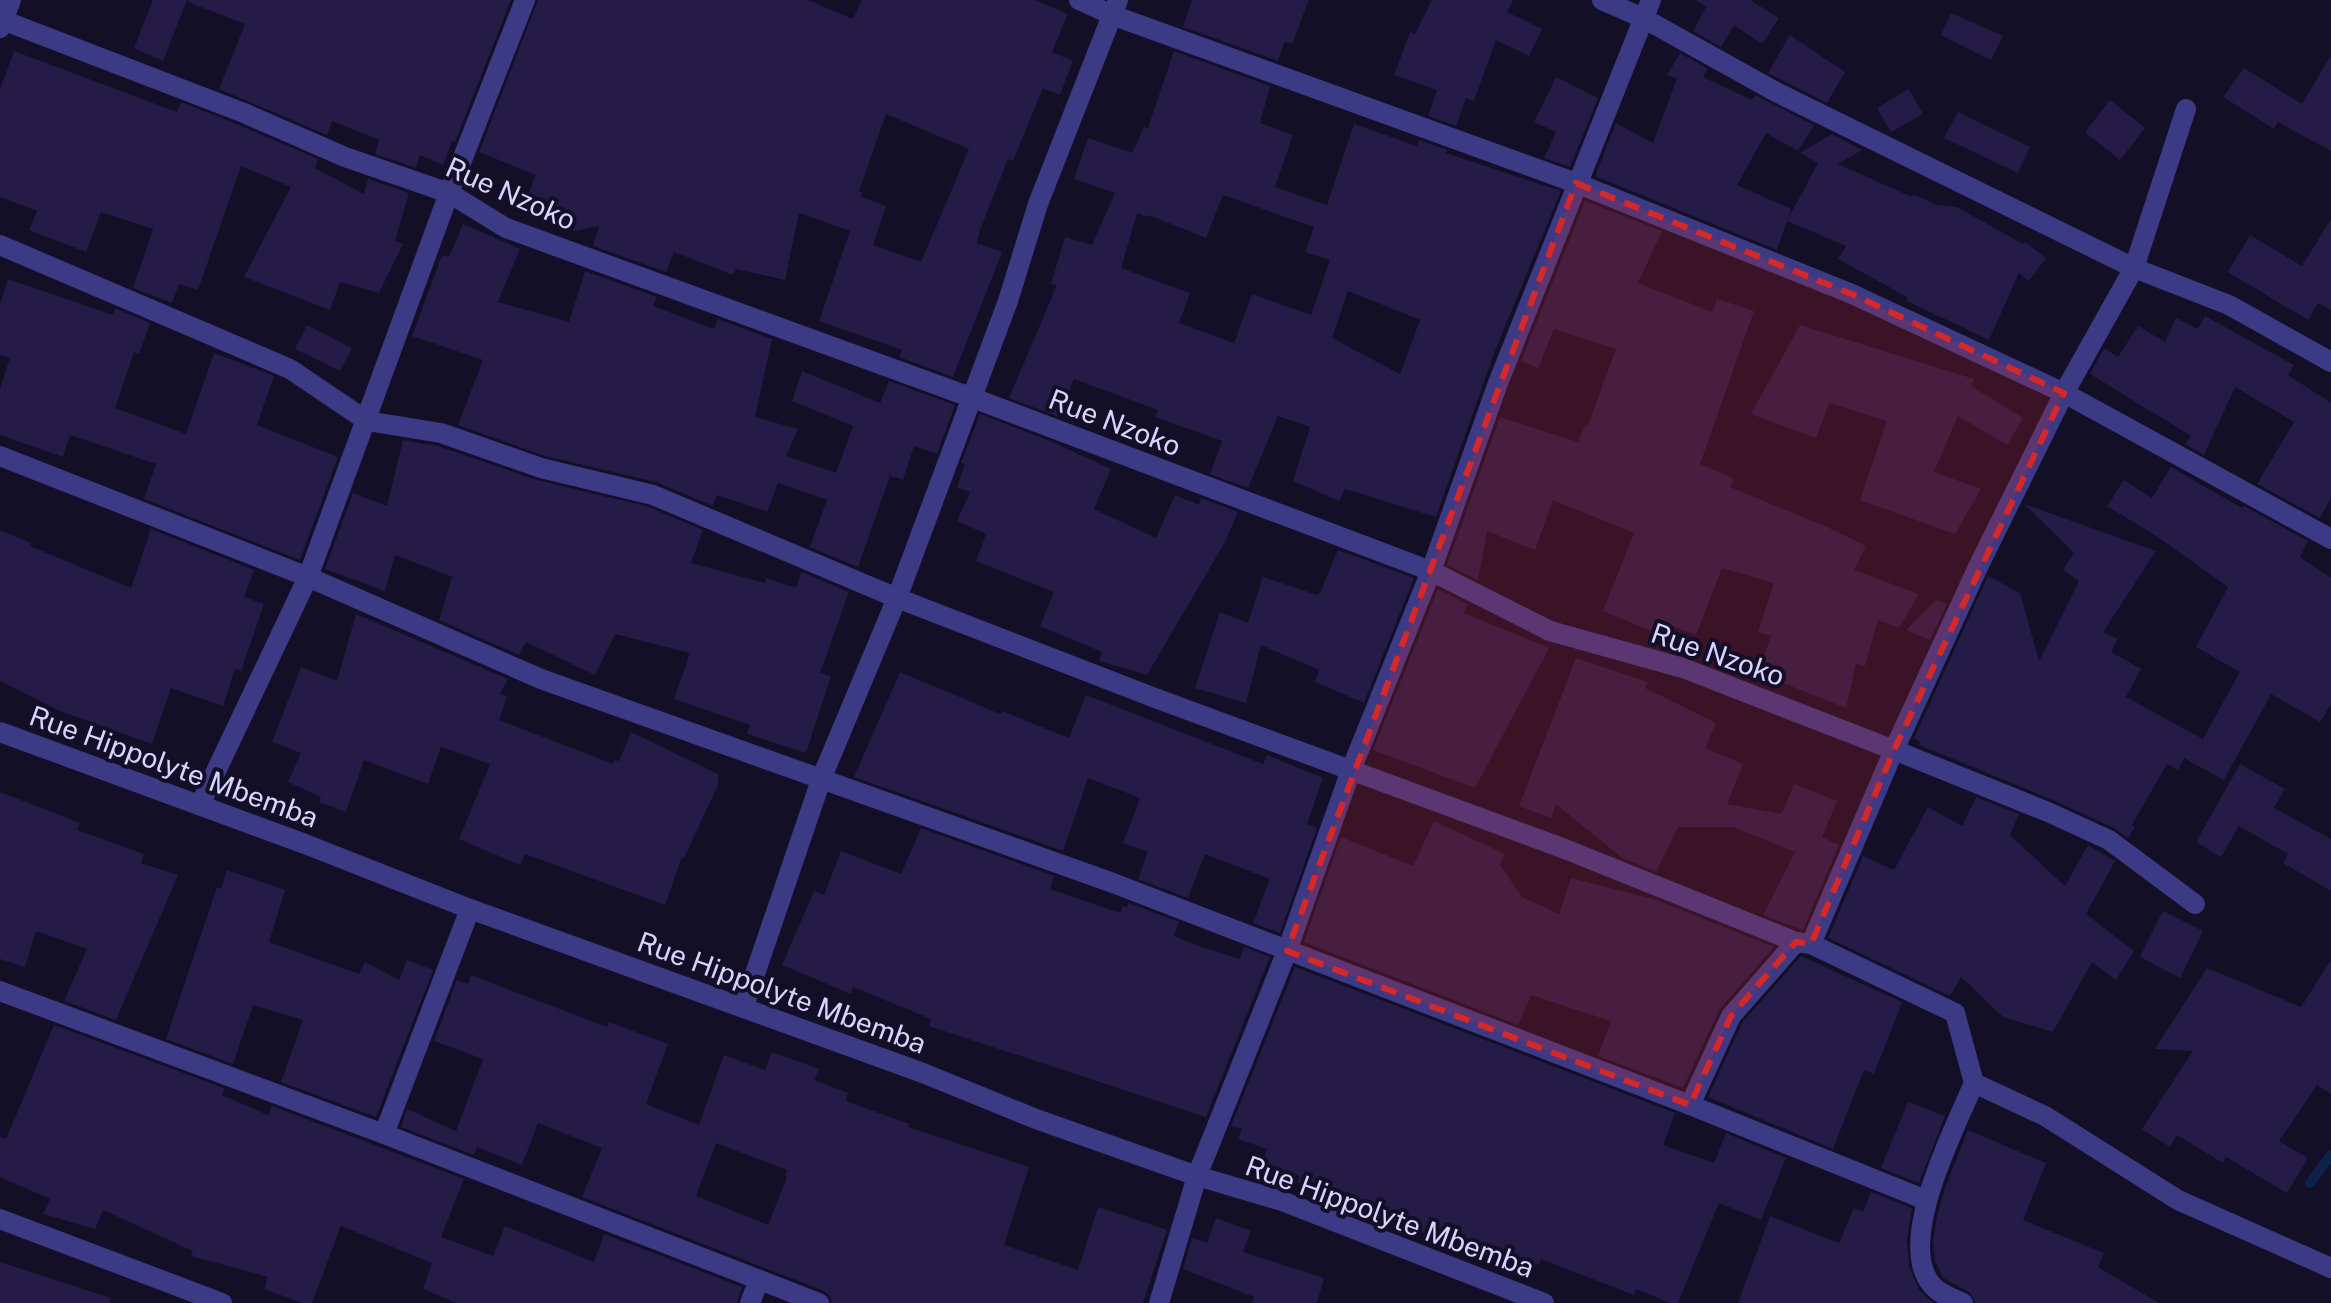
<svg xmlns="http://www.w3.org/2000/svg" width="2331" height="1303" font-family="'Public Sans',sans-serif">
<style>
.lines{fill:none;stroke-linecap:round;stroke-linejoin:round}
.stream{stroke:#0c2248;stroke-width:10}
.building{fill:#241b47;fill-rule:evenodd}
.street{stroke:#3d3a85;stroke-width:20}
.marked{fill:#d62828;fill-opacity:0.2;stroke:#d62828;stroke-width:6;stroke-dasharray:16 10;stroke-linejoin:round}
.labels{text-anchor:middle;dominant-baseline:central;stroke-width:8;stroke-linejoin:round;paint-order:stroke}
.street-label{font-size:28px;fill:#d9d4ff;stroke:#130f26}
</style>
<rect width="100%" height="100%" fill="#130f26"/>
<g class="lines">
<polyline class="stream" points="2310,1183 2331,1155"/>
</g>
<g class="building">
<polygon points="153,0 187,0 163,61 134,48"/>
<polygon points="189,0 511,0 455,142 452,141 443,165 420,155 416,168 375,154 379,140 332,121 327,135 219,89 245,24 188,2"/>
<path d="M538 0H808L853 19 862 0H1035L1068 14 1052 52 1073 61 1060 95 1043 88 1013 161 1008 159 980 230 977 243 1002 252 953 377 899 357 902 350 819 321 850 231 799 213 785 280 736 269 733 275 674 252 666 272 593 246 599 226 575 231 522 209 536 175 479 152ZM886 114 969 149 921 262 873 245 886 206 861 197 863 193 859 191Z"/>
<polygon points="1192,0 1309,0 1292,44 1285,42 1278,61 1183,27"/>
<polygon points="1432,0 1513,0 1507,12 1542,29 1529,56 1496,40 1474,101 1466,98 1456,126 1428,116 1437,90 1394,75 1410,32 1415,34"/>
<polygon points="1695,0 1750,0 1779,18 1762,44 1734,25 1721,47 1693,31 1706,7"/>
<polygon points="1951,13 2003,36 1991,60 1941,35"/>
<polygon points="1790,35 1845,72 1827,103 1768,73"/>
<polygon points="14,51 177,112 181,102 239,125 318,159 315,168 364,194 368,179 409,193 395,241 403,244 379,293 340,282 330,310 244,277 291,187 241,166 198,290 179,284 172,303 133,288 153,229 101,212 86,252 29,230 37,211 0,197 0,89"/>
<path d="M1174 51 1270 86 1260 123 1293 135 1275 187 1327 205 1354 124 1417 146 1419 140 1447 150 1446 153 1561 191 1495 351 1436 517 1345 489 1339 501 1293 481 1310 427 1278 416 1248 488 1210 474 1222 441 1155 417 1158 410 1074 379 1059 417 1009 398 1057 285 1051 284 1065 237 1092 245 1115 193 1074 179 1088 138 1132 153 1144 127 1148 128ZM1223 195 1314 227 1305 252 1330 260 1311 315 1252 294 1234 343 1179 323 1190 293 1121 268 1137 213 1148 217 1149 215 1206 238ZM1348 291 1420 320 1400 374 1332 338Z"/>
<polygon points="1680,53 1708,69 1703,77 1752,100 1755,95 1814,125 1798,151 1766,133 1737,185 1791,209 1777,250 1595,176 1616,123 1653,143 1677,78 1667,75"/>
<polygon points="2331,55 2331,151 2278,122 2274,129 2223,97 2244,68 2302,104"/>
<polygon points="1556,77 1598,98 1570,167 1544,158 1556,132 1534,122"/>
<polygon points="1909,89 1923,114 1891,132 1877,108"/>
<polygon points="2110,100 2145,128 2120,160 2085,132"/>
<polygon points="1958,112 2030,147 2018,173 1944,138"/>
<polygon points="1832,134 1862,150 1838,164 1912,197 1913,194 1937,205 1957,207 2023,244 2025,242 2046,258 2029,281 2019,273 1989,340 1907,301 1907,297 1838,259 1846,246 1787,221 1818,163 1800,153"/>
<polygon points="1585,201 1662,231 1638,283 1712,312 1717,299 1754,311 1700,464 1733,478 1730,487 1827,527 1866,546 1854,570 1919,594 1899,628 1878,620 1865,666 1856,663 1846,708 1758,673 1771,636 1758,632 1774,583 1722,568 1696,635 1667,624 1662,635 1603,611 1634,533 1553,500 1535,550 1487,531 1478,580 1447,565 1500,417 1578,442 1586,424 1588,425 1616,349 1554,329 1538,368 1521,361"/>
<polygon points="2331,219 2331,310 2318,303 2308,320 2228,272 2250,235 2302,266"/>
<polygon points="463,224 520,249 498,302 569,322 585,271 657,297 653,306 714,329 718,319 772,339 755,417 798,429 786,456 836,473 853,426 792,401 802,371 880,403 889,381 955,405 937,454 914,446 903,480 890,476 858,567 810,547 827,500 778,483 767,512 717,495 713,506 656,482 545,456 458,425 483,360 412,336 442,255 449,257"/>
<polygon points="8,279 113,315 115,308 150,323 139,354 134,352 115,408 186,434 214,353 274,376 257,425 338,457 300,560 144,499 156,464 70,435 63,457 0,435 0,389 10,358 0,355 0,304"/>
<polygon points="2205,316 2294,365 2288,375 2331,403 2331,498 2320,518 2257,484 2294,422 2235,387 2204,455 2185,444 2191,436 2090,374 2104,348 2118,357 2138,326 2165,342 2176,318 2198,329"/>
<polygon points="307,325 352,348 340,371 295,349"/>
<polygon points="1800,325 1974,379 1971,386 2023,418 2007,445 1958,416 1934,472 1981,489 1955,534 1860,500 1887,421 1829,403 1816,438 1751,414"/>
<polygon points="980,414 1050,441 1111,469 1094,509 1156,538 1175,495 1199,505 1201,498 1238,512 1225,542 1147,675 1099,661 1102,652 1040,626 1054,592 976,561 986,534 957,521 970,492 957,487 965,464 961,463"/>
<polygon points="403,440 438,446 537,480 649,507 703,530 691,563 765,583 766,578 796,588 801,572 849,592 820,673 831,676 806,753 747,734 750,725 674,699 690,653 615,634 595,675 526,642 519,655 439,620 452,577 395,555 385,591 325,569 353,493 387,506"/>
<polygon points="2171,467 2242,508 2244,506 2308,541 2300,557 2331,578 2331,704 2320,722 2271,694 2224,780 2184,758 2178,770 2167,764 2132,825 2135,827 2128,838 2114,828 2053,800 1919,745 1920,742 1914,738 1988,576 2020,593 2039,661 2079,581 2063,570 2074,553 2024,504 2156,551 2103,632 2118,639 2111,652 2141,669 2126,697 2203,739 2240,672 2196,647 2228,587 2156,536 2107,506 2124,480 2152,498"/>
<polygon points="151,529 254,570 244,597 264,604 241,671 235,669 223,706 171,688 152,744 60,711 0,681 0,530 31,543 30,546 131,588"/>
<polygon points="1338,550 1414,578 1364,703 1315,682 1319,670 1261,645 1246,703 1195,688 1220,612 1248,623 1263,577 1317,595 1320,593"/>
<polygon points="1438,589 1468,604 1464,613 1549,648 1475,788 1373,750"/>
<polygon points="1936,600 1947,604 1930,640 1906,630"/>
<polygon points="356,614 508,679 500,694 507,696 499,720 613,764 615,760 619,761 631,732 718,774 718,785 684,858 682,857 665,905 525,854 520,865 459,839 490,764 441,747 428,784 364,760 346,812 319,802 321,797 288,782 301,753 272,742 301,667 337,681"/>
<polygon points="1576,658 1648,682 1645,688 1716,723 1705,748 1743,764 1727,804 1782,814 1794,784 1837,801 1822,837 1839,845 1803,930 1763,915 1795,852 1733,827 1678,827 1656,872 1622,858 1556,804 1551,818 1519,806"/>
<polygon points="900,672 1000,714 1002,711 1069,738 1086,695 1263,764 1267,755 1323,778 1307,824 1317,828 1280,933 1253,923 1270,879 1205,854 1188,898 1138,879 1148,852 1123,843 1140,798 1088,778 1063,851 854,777"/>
<polygon points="2240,764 2285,789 2274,808 2331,839 2331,891 2283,863 2288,854 2239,826 2221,857 2196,842"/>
<polygon points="0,792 80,823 77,830 144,854 141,863 178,875 116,1020 64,1001 87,949 36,931 25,967 0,959"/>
<polygon points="1976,797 2019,814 2010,835 2065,886 2088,845 2115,861 2086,914 2134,951 2116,980 2092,962 2053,1032 2003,1017 1961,977 1950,996 1828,938 1863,856 1894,870 1928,807 1962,826"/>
<polygon points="1434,821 1505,854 1500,865 1522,897 1559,914 1571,878 1657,900 1774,947 1719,1010 1683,1088 1598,1056 1611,1021 1531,995 1518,1025 1304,942 1341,837 1413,866"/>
<polygon points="921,828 1054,876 1050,889 1120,913 1123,906 1127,907 1129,903 1179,922 1174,936 1199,946 1240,959 1244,947 1270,957 1206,1117 929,1026 931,1019 853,987 851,994 782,965 814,891 824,895 841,851 901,874"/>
<polygon points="227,870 285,890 269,942 359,974 365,962 399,980 407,960 433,970 376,1117 281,1082 303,1020 253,1005 233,1064 166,1039 217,887 221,889"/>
<polygon points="2163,911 2203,931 2180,978 2140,957"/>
<polygon points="1801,956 1902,1002 1874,1074 1864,1070 1833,1149 1708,1097 1742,1023"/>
<polygon points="2331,960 2331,1094 2317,1085 2279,1141 2308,1158 2287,1193 2226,1157 2223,1163 2177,1135 2170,1147 2142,1129 2193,1051 2155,1049 2207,968 2301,1007"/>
<polygon points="1295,967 1675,1113 1663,1145 1714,1163 1726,1133 1786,1158 1761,1220 1719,1203 1678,1303 1670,1303 1636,1289 1634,1295 1541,1259 1539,1265 1528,1261 1526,1265 1521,1263 1519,1270 1497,1262 1495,1268 1427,1240 1429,1235 1353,1206 1355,1202 1297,1182 1300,1176 1262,1163 1267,1149 1238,1139 1242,1129 1231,1126"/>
<path d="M471 975 607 1027 609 1022 668 1044 646 1104 699 1125 724 1055 765 1070 772 1052 819 1069 814 1080 848 1093 846 1101 909 1124 908 1127 1029 1167 1004 1245 1078 1270 1098 1207 1167 1230 1143 1303H832L830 1296 824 1291 582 1197 602 1148 538 1123 522 1165 477 1147 474 1155 401 1127 407 1109 456 1131 483 1059 434 1041 457 980 468 984ZM716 1143 787 1170 785 1176 787 1177 768 1225 696 1196Z"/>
<polygon points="54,1025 224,1088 222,1095 268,1115 272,1106 464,1179 441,1237 493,1256 505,1226 594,1262 604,1234 742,1287 737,1303 457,1303 423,1289 432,1263 341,1226 312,1303 302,1303 264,1289 268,1277 191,1256 193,1251 103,1210 95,1229 43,1214 50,1199 0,1177 0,1137 6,1139"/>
<polygon points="1908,1102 1945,1116 1919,1183 1881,1168"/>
<polygon points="1968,1130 2046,1163 2023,1220 2104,1253 2098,1267 2159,1303 1976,1303 1969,1292 1943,1278 1935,1261 1933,1241 1937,1216 1945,1188"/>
<polygon points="1871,1192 1912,1208 1907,1239 1909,1266 1919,1290 1933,1303 1738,1303 1770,1216 1839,1243 1854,1208 1863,1212"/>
<polygon points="1216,1218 1251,1231 1243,1252 1324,1278 1317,1303 1252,1303 1254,1297 1183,1269 1192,1238 1207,1243"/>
<polygon points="0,1262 111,1298 110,1303 0,1303"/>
</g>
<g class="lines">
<g class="street">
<polyline points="1079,0 1112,15 1576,183 1852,294 2064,393 2331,539"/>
<polyline points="1602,0 1643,18 1776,92 2134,268 2229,305 2331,362"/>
<polyline points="0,19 244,113 345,157 449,193 506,228 973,398 1431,571 1550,631 1683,668 1894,750 2048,812 2109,840 2195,904"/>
<polyline points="0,28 11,0"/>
<polyline points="0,245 290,369 367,421 441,433 541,468 653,495 897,598 1155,698 1565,849 1796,942 1811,944 1955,1013 1974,1083 2045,1116 2178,1200 2331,1268"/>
<polyline points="0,456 308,577 541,679 1113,883 1690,1105 1926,1200"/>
<polyline points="0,732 305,844 470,909 923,1073 1036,1119 1197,1176 1282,1201 1544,1303"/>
<polyline points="200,805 308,577 449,193 525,0"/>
<polyline points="1811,944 1894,750 1978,567 2064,393 2134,268 2186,109"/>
<polyline points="0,991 384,1134 819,1303"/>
<polyline points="744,1006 822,777 897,598 1008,301 1038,204 1118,0"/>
<polyline points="1690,1105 1731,1016 1796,942"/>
<polyline points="384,1134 470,909"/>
<polyline points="0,1219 222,1303"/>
<polyline points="750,1303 759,1280"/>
<polyline points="1159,1303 1197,1176 1287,951 1351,770 1431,571 1498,383 1651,0"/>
<path d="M1963 1303C1952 1298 1939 1294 1931 1284 1896 1240 1955 1128 1974 1083"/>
</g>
</g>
<path class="marked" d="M1576 183 1852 294 2064 393 1894 750 1811 944 1796 942 1731 1016 1690 1105 1287 951Z"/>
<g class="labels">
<g class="street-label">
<text transform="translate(511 193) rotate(24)">Rue Nzoko</text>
<text transform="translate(1115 422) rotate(21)">Rue Nzoko</text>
<text transform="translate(1718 654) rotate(19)">Rue Nzoko</text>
<text transform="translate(174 766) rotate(20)">Rue Hippolyte Mbemba</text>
<text transform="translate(782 992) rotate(20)">Rue Hippolyte Mbemba</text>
<text transform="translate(1390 1216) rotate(20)">Rue Hippolyte Mbemba</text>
</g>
</g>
</svg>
